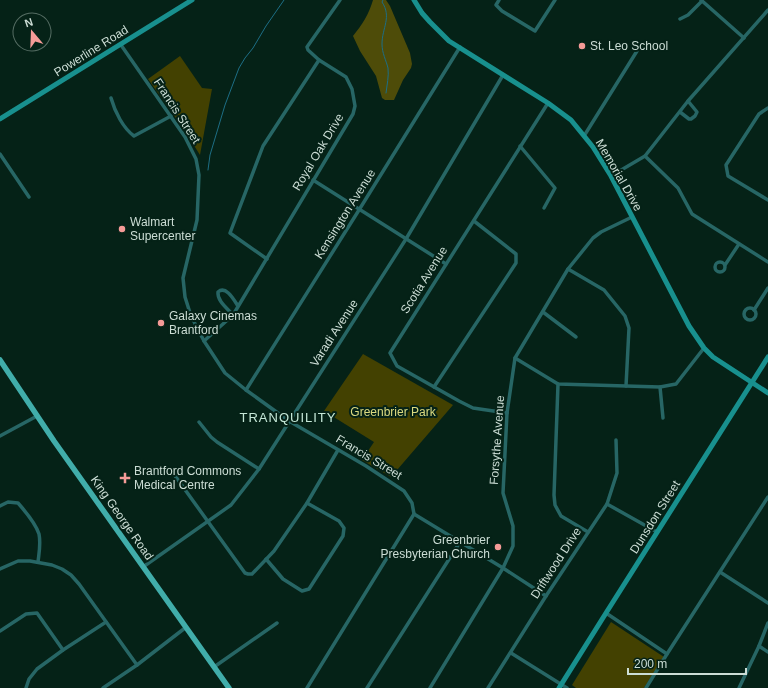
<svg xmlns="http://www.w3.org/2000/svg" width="768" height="688" font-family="Arial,sans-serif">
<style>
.green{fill:#434101}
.forest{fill:#4e4c09}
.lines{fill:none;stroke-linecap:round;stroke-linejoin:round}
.stream{stroke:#1d6e85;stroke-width:1}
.street{stroke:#276665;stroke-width:3.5}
.secondary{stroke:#18908e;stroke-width:5}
.primary{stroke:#41adaa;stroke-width:5.5}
.poi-dot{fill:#f59b97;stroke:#052217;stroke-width:1.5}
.labels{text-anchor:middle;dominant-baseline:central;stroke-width:4;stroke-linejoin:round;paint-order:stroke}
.poi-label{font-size:12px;fill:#ccddd5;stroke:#052217;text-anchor:start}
.street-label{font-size:12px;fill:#ccddd5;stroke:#052217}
.park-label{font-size:12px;fill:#dbda80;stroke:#052217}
.neighbourhood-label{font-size:13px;letter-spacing:1px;fill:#c5e7d7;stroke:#052217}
</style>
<rect width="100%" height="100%" fill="#052217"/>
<g class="green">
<polygon points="180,56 202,88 212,89 200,155 183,128 148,79"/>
<polygon points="363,354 453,405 391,477 362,460 374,442 324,411"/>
<polygon points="611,622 664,657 644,688 576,688 572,685"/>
</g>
<path class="forest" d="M373 0H386L390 6 410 53 412 64 411 68 403 80 394 100H385L382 98 376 76 360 51 353 36C362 25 369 14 373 0Z"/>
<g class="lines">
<g class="stream">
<path d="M383 0 382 2C392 17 382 28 382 44 382 53 386 60 388 68 389 76 387 85 386 93"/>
<polyline points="208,170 210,155 225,105 239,68 245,58 253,48 266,26 284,0"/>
</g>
<g class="street">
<polyline points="499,0 496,5 502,11 535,31 555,0"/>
<polyline points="701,0 744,38"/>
<polyline points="680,19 688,15 702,1"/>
<polyline points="121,45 185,137 196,159 199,175 197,220 183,278 185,297 191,316 204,341 225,373 246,390 289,421 366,466 404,491 412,503 414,514"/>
<path d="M111 98C115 112 123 128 134 136L171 116"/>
<polyline points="768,108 759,114 726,165 728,176 768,200"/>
<polyline points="680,112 689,119 691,119 695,116 697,112 688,101"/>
<polyline points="584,136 637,51"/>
<polyline points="520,146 555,188 544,208"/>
<polyline points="0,154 29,197"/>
<polyline points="645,156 678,188 692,214 768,262"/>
<polyline points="611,176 645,156 688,101 768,10"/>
<polyline points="313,180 446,264"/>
<polyline points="267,259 230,233 263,146 319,60"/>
<circle cx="720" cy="267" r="5"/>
<polyline points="725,265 739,244"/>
<polyline points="568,269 604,290 625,316 629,328 626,386"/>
<circle cx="750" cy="314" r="6"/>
<polyline points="754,310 768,288"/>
<polyline points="543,312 576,337"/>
<path d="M233 315C227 308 217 301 218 292 226 285 234 300 238 306"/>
<polyline points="204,341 233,315 353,114 355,106 352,89 346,77 319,60 308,50 307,47 340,0"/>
<polyline points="515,358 558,384 660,387 676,384 704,348"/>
<polyline points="558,384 554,495 555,505 561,516 588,532"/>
<polyline points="434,387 516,263 516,254 474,221"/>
<polyline points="660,387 663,418"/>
<polyline points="246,390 359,210 460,47"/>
<polyline points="507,413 473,408 459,401 397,366 390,353 548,103"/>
<polyline points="199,422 211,437 217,442 259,469"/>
<polyline points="0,436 37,416"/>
<polyline points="173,473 245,573 248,574 252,574 274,551 307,503 338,450"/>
<polyline points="607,504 657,532"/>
<path d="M0 506 8 502 18 503C25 511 36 524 39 534 41 544 39 553 38 562"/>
<polyline points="414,514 503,568 546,596"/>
<polyline points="266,559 283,579 302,591 309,589 343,536 344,528 339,521 307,503"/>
<polyline points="143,567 231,505 259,469 406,239 503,75"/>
<polyline points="0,569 18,561 30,561 52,565 62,569 71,575 79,584 137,665"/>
<polyline points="720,572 768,603"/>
<polyline points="606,613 667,654"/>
<polyline points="0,631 26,614 37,613 63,650"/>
<polyline points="759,646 768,652"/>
<polyline points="511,653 567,688"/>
<polyline points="214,667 277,623"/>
<polyline points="26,688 29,679 37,669 63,650 106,622"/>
<polyline points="103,688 137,665 185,628"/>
<polyline points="307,688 414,514"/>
<polyline points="367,688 460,542"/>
<polyline points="430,688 503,568 513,546 513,526 503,493 507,413 515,358 568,269 593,238 601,232 632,217"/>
<polyline points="488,688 546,596 607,504 617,473 616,440"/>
<polyline points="646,688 667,654 768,497"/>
<polyline points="739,688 759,646 768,623"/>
</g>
<g class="secondary">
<polyline points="414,0 422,13 430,22 449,41 548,103 571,120 593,147 611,176 689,326 704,348 713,357 768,393"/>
<polyline points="0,119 192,0"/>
<polyline points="559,688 606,613 768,357"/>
</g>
<polyline class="primary" points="0,360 54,441 229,688"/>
</g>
<g class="poi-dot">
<circle cx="582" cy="46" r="4"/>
<circle cx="122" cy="229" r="4"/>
<circle cx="161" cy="323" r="4"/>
<path d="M123 472h4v4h4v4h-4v4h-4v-4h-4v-4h4z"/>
<circle cx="498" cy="547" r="4"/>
</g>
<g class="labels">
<g class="poi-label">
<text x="590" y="46">St. Leo School</text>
<text x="130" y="222">Walmart<tspan x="130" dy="14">Supercenter</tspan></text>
<text x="169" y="316">Galaxy Cinemas<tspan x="169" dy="14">Brantford</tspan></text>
<text x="134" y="471">Brantford Commons<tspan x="134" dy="14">Medical Centre</tspan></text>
<text x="490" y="540" text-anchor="end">Greenbrier<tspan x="490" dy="14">Presbyterian Church</tspan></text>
</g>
<g class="street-label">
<text transform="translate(91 51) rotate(-32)">Powerline Road</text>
<text transform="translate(177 111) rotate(57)">Francis Street</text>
<text transform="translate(318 152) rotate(-59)">Royal Oak Drive</text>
<text transform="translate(619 175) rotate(60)">Memorial Drive</text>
<text transform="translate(345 214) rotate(-58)">Kensington Avenue</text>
<text transform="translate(424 280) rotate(-58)">Scotia Avenue</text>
<text transform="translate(334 333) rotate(-57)">Varadi Avenue</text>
<text transform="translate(497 440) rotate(-86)">Forsythe Avenue</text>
<text transform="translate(369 457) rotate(31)">Francis Street</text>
<text transform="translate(655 517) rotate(-58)">Dunsdon Street</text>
<text transform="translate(122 518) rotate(55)">King George Road</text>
<text transform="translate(556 563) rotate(-57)">Driftwood Drive</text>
</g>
<g class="park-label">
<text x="393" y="412">Greenbrier Park</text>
</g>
<g class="neighbourhood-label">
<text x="288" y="417">TRANQUILITY</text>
</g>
</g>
<g transform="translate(32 32) rotate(341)"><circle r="19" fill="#052217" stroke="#556d63"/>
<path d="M0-3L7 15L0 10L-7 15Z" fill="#f59b97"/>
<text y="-6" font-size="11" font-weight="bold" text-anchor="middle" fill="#ccddd5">N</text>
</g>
<path d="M628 668v6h118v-6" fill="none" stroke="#ccddd5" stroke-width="2"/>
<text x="634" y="668" font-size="12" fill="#ccddd5" stroke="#052217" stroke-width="3" paint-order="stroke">200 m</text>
</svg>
